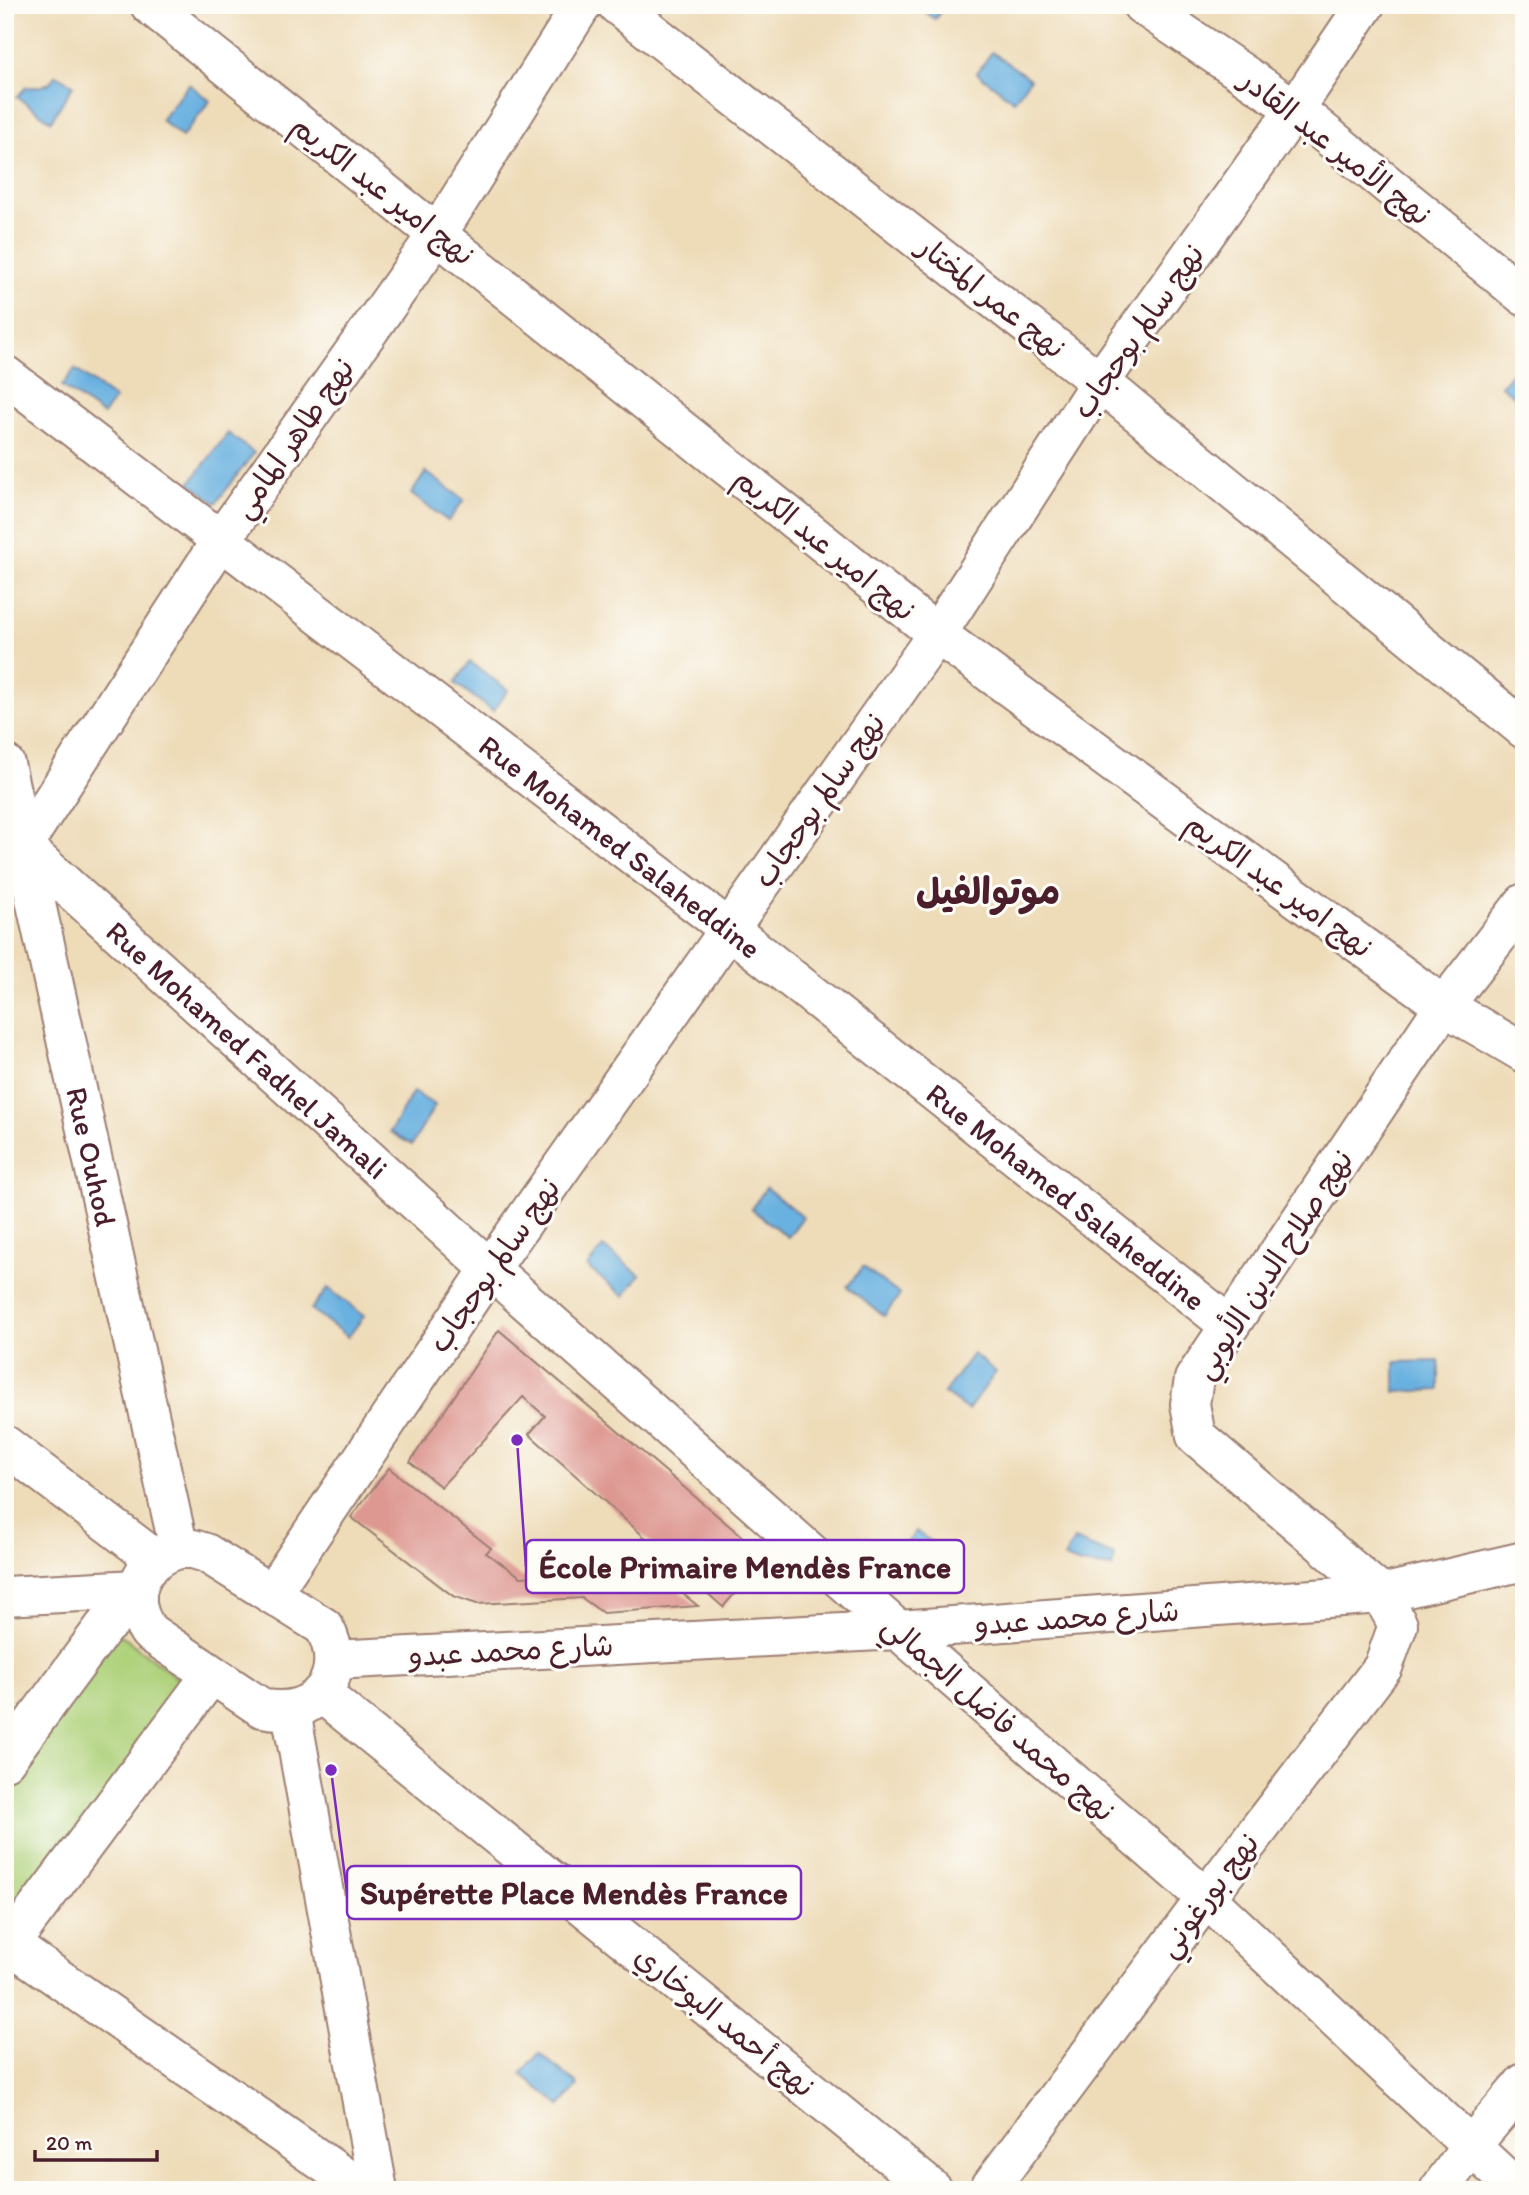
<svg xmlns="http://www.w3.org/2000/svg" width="1529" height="2195" font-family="Itim,'Playpen Sans Arabic',sans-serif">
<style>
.green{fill:#aed17a;stroke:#7c7852;stroke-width:2}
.water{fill:#69b1e0;stroke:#5a6886;stroke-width:2}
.building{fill:#de9892}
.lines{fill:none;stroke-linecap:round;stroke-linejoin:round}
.minor-casing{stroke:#9c7e72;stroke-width:42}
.minor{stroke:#fff;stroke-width:38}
.labels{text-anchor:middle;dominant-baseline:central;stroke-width:6;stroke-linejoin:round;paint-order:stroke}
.street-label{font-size:30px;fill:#4a1f2b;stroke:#fdfcf7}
.district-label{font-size:37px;font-weight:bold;fill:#4a1f2b;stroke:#fdfcf7}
.leader{fill:none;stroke:#7b2cbf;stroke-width:2.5}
.callout-dot{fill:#7b2cbf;stroke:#fdfcf7;stroke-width:2.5}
.callout{fill:#fdfcf7;stroke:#7b2cbf;stroke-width:2.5}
.callout-label{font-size:32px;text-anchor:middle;font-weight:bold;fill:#4a1f2b}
</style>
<rect width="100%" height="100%" fill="#fdfcf7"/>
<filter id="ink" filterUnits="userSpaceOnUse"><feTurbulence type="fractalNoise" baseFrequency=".0143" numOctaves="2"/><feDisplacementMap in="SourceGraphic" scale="14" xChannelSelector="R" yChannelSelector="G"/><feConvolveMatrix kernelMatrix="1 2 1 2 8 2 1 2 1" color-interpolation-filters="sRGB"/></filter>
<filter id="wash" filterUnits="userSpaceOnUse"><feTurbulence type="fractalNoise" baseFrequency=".00686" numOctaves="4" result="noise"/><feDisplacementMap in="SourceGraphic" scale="28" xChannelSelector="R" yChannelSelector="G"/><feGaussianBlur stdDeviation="1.57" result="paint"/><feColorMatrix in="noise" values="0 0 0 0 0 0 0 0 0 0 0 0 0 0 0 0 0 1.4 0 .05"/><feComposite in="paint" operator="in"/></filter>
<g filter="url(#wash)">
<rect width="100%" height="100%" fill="#eedcb9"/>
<polygon class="green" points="114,1630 186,1684 5,1942 5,1780"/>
<g class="water">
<polygon points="916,5 945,5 935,19"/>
<polygon points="992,52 1030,79 1014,101 977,73"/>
<path d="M57 75 73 85 51 121 17 97 26 87C40 88 48 86 57 75Z"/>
<polygon points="189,84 210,101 182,137 161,120"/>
<polygon points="1524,358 1524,404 1501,386"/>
<polygon points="75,369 115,399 103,415 62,386"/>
<polygon points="228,433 254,453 216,503 190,483"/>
<polygon points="426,472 464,500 448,521 411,494"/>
<polygon points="470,662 508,690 493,711 455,683"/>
<polygon points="413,1092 435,1105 412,1145 390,1132"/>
<polygon points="766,1188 803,1217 788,1237 751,1209"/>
<polygon points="603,1247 640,1275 624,1296 587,1267"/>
<polygon points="863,1267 900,1295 884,1316 847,1287"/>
<polygon points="328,1288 364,1316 348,1337 311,1309"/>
<polygon points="973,1354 996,1372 968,1410 944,1393"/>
<polygon points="1439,1361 1439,1390 1395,1392 1395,1362"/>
<polygon points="916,1531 935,1545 911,1579 891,1565"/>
<polygon points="1074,1540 1115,1556 1112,1568 1081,1564 1064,1558"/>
<polygon points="539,2053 578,2085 561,2106 521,2074"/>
</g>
<g id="blocks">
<g class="building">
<polygon points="499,1330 766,1557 723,1607 529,1434 545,1416 523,1397 441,1487 410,1462"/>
<polygon points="389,1468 491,1548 486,1553 521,1577 590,1573 610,1587 638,1558 698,1606 603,1613 582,1598 477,1604 453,1596 351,1517"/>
</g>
</g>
</g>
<g filter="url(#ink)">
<use href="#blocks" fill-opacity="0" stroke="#9c7e72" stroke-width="2"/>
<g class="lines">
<defs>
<g id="minor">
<polyline points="150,5 937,634 1444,1006 1524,1053"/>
<polyline points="617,5 1100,382 1524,729"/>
<polyline points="1142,5 1295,109 1524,296"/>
<path id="s1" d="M5 375 729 929 1229 1325"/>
<path id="s2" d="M5 764 179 1549"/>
<path id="s3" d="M5 830 490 1269 898 1630 1206 1898 1518 2190"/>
<polyline points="5,873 221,540 438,233 582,5"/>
<polyline points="5,1445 155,1559"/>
<path d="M179 1549H193L206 1553 324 1627C351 1676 316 1720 262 1708L149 1632C124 1598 139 1561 179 1549Z"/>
<polyline points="271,1594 490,1269 937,634 1100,382 1295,109 1365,5"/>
<polyline points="5,1596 137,1589"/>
<polyline points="334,1660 898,1630 1381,1594 1524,1561"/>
<polyline points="321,1693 933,2190"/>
<polyline points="291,1711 378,2190"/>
<polyline points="5,1761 104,1627 137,1598"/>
<polyline points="5,1941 363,2190"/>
<polyline points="5,1951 211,1675"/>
<polyline points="988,2190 1206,1898 1383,1667 1398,1625 1381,1594 1196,1436 1190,1404 1194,1379 1444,1006 1524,903"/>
<polyline points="1439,2190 1471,2146 1524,2083"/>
</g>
</defs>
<use href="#minor" class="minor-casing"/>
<use href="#minor" class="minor"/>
</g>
</g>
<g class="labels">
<g class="street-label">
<text transform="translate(1336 147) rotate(38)">نهج الأمير عبد القادر</text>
<text transform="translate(383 190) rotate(38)">نهج امير عبد الكريم</text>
<text transform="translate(992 297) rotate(38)">نهج عمر المختار</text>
<text transform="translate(1138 331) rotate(-55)">نهج سالم بوحجاب</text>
<text transform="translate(293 438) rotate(-55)">نهج طاهر المامي</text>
<text transform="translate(825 544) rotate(39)">نهج امير عبد الكريم</text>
<text transform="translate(819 800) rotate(-55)">نهج سالم بوحجاب</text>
<text stroke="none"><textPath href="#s1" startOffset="775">Rue Mohamed Salaheddine</textPath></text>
<text transform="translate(1279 885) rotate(36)">نهج امير عبد الكريم</text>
<text stroke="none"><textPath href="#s3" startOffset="327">Rue Mohamed Fadhel Jamali</textPath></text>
<text stroke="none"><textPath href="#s2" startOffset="402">Rue Ouhod</textPath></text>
<text stroke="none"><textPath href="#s1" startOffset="1342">Rue Mohamed Salaheddine</textPath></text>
<text transform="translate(1273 1264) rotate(-57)">نهج صلاح الدين الأيوبي</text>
<text transform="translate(494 1265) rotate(-55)">نهج سالم بوحجاب</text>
<text transform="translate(1077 1617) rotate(-4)">شارع محمد عبدو</text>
<text transform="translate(511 1650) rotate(-3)">شارع محمد عبدو</text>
<text transform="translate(999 1718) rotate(41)">نهج محمد فاضل الجمالي</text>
<text transform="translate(1208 1895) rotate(-53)">نهج بورغوني</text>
<text transform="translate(725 2021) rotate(39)">نهج أحمد البوخاري</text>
</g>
<g class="district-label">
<text x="988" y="891">موتوالفيل</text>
</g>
</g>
<path class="leader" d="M517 1440L526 1567M331 1770L347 1893"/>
<g class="callout-dot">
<circle cx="517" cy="1440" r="7"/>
<circle cx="331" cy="1770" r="7"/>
</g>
<g class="callout">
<rect x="526" y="1540" width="438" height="53" rx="7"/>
<rect x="347" y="1866" width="454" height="53" rx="7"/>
</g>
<g class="callout-label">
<text x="745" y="1578">École Primaire Mendès France</text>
<text x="574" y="1904">Supérette Place Mendès France</text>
</g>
<rect width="1529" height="2195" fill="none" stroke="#fdfcf7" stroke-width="28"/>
<path d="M35 2150v10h122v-10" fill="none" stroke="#4a1f2b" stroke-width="3.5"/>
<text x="46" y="2150" font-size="21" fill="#4a1f2b" stroke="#fdfcf7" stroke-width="5" paint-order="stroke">20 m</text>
</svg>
